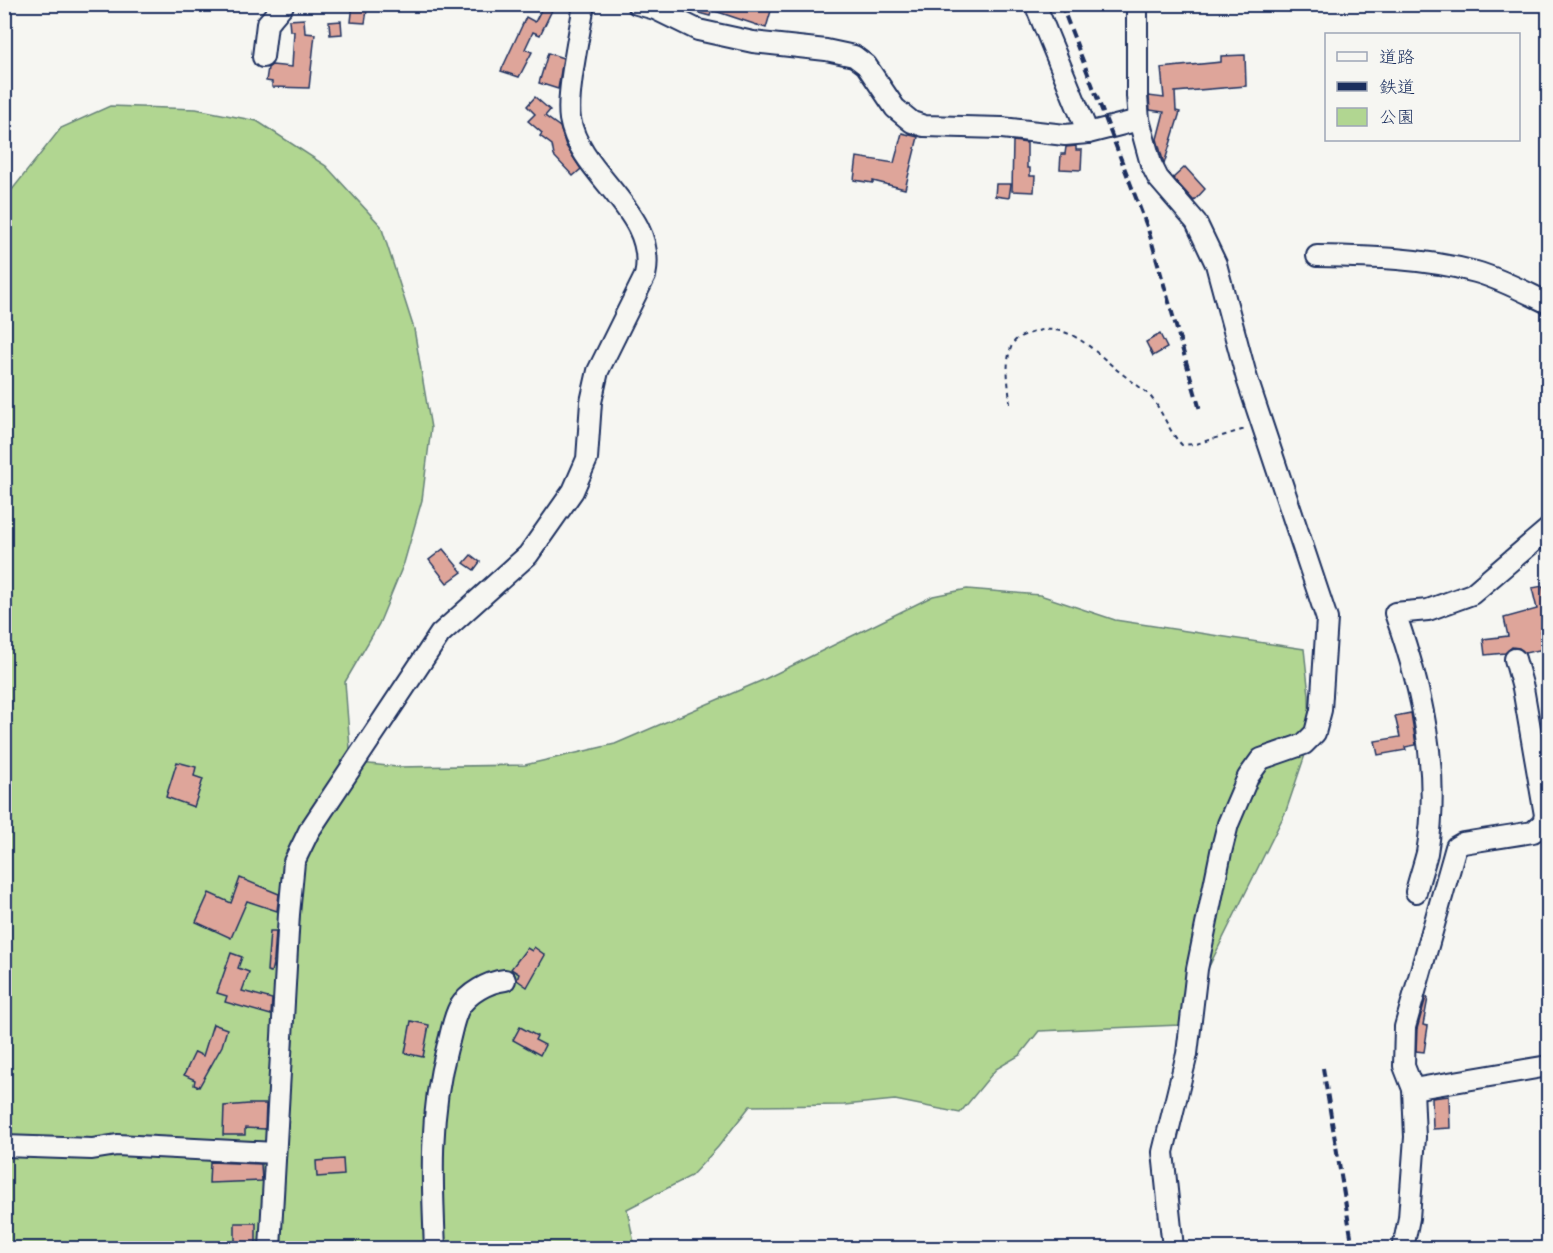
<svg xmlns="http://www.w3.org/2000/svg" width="1553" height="1253" font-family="'Playpen Sans','Klee One',sans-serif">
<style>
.green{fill:#b1d691;stroke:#668278;stroke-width:1.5}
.building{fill:#dea59a;stroke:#1b2f5e;stroke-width:1.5}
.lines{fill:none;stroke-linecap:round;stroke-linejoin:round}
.minor-casing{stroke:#1b2f5e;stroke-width:24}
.path{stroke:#1b2f5e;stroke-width:2;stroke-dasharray:4.5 4.5;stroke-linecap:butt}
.minor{stroke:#f6f6f2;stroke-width:20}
.rail{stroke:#1b2f5e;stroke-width:4;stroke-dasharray:9 4.5;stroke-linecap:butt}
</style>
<rect width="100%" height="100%" fill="#f6f6f2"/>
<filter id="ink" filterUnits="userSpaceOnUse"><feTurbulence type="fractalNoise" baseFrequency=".0167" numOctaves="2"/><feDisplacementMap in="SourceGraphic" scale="12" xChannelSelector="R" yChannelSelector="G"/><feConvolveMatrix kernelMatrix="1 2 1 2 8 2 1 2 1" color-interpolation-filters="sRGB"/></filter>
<g filter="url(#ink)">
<polygon class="green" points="110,106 196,109 257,121 326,166 381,226 414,329 431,428 422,500 404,563 379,624 345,682 351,762 397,767 525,765 615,744 763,680 933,596 967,589 1040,595 1115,620 1304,649 1309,695 1310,740 1286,811 1180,1025 1039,1031 1020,1055 996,1069 960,1113 895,1100 844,1105 750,1106 718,1147 691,1176 627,1209 635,1248 5,1248 5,207 11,191 61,128"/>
<g class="building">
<polygon points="353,4 368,4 365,23 351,22"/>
<polygon points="544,4 555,4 540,35 533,32 525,49 532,52 519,77 501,71 526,17 535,22"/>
<polygon points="681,4 773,4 766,28 712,10 710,16 680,8"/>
<polygon points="304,19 305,33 315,34 309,88 272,87 272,82 266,81 268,68 272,65 292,67 294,31 290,31 289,20"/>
<polygon points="341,21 342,34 330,35 329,22"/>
<polygon points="548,53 563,58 558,89 539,83"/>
<polygon points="1245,55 1246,86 1175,92 1176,111 1180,112 1164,164 1157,139 1164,112 1150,110 1149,96 1164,98 1161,68 1221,62 1221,56"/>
<polygon points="535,97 550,110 545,116 560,127 566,146 581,169 573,176 554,156 552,145 540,136 542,133 528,121 535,114 527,106"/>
<polygon points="902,133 918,137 905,189 873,181 873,183 854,180 857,157 894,163"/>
<polygon points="1013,141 1027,143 1027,168 1030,168 1030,176 1035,176 1034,192 1012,191"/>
<polygon points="1076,146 1076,150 1082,150 1081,170 1060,169 1061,154 1065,154 1066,147"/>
<polygon points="1185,167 1205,189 1194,201 1173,178"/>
<polygon points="996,184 1011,184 1009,198 995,196"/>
<polygon points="1160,334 1167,348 1153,356 1146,342"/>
<polygon points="443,549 462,572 447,583 429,560"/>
<polygon points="471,555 480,562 474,570 464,563"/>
<polygon points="1543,586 1548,612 1548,628 1540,631 1544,649 1525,653 1519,648 1512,647 1505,653 1485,655 1483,639 1508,636 1504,618 1537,609 1532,588"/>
<polygon points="1411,713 1416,745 1405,747 1406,750 1378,755 1375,741 1400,737 1395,716"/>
<polygon points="177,762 196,767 194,776 203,779 194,807 166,797"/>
<polygon points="240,878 279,894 277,911 247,901 231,938 196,922 209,893 231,903"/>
<polygon points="270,931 276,931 274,960 271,972 267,971"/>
<polygon points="534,947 545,955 527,987 517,980 519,974 511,969 527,948 532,951"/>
<polygon points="231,953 242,957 238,968 249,972 242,991 272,999 271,1015 225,1002 227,996 217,993"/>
<polygon points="1426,997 1428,998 1423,1025 1428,1026 1424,1052 1416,1051 1417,1029"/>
<polygon points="411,1021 429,1025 423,1057 405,1053"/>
<polygon points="213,1024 227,1029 222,1046 199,1087 194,1085 195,1080 184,1075 195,1052 203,1056"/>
<polygon points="520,1027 537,1036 535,1040 545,1045 540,1055 513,1040"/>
<polygon points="1449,1096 1450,1128 1433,1129 1432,1098"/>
<polygon points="249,1104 266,1104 265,1129 245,1128 245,1135 223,1135 224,1106"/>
<polygon points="343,1159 344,1175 317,1177 316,1161"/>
<polygon points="210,1162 261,1164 262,1181 209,1183"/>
<rect x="235" y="1223" width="21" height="22"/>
</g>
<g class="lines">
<defs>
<g id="minor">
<polyline points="637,4 655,9 698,30 753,42 826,50 854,56 866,65 895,108 912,122 924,126 1002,128 1065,135 1088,133 1139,120"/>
<polyline points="1035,4 1088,133"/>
<polyline points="1137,4 1137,96 1139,120 1151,164 1158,178 1196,222 1216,264 1247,379 1327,619 1321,710 1315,733 1304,744 1261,759 1248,777 1228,824 1221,852 1197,969 1187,1054 1163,1152 1173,1248"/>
<polyline points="263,57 267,24 284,4"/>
<path d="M1317 256C1370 257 1425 258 1476 272 1501 279 1525 292 1548 303"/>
<path d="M1416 892C1419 879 1424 865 1427 853 1441 772 1422 689 1395 613L1428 610 1472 594 1548 529"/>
<polyline points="1413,1089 1548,1066"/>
<polyline points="4,1146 92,1149 117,1145 275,1153"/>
<path d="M270 1248 289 914 294 862 309 831 440 634 528 555 573 491 587 459 591 402 598 371 645 276C659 212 580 177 570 119 566 94 580 32 584 4"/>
<path d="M435 1248C432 1180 429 1115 447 1048 451 1035 453 1019 459 1008 468 993 488 982 505 980"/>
<polyline points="1403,1248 1409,1218 1415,1137 1413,1089 1404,1066 1405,1027 1456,847 1463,843 1533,832 1543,823 1545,815 1523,688 1515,659"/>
</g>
</defs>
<use href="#minor" class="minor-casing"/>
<path class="path" d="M1010 404C1009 385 1004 363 1012 345 1015 338 1024 335 1031 333 1069 319 1094 352 1121 373 1131 381 1141 387 1150 396 1163 411 1168 431 1182 445L1196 444 1245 429"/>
<use href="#minor" class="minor"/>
<g class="rail">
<polyline points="1061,4 1148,229 1200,410"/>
<polyline points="1323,1068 1353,1248"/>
</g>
</g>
</g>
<rect width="1553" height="1253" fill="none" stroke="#f6f6f2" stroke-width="24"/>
<rect x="12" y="12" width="1529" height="1229" fill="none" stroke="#1b2f5e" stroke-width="2" filter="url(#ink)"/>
<rect x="1325" y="33" width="195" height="108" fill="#f6f6f2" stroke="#9ea6b7" stroke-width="1.5"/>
<rect x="1337" y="52" width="30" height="9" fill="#f6f6f2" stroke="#9ea6b7" stroke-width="1.5"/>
<text x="1379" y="63" font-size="18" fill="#1b2f5e">道路</text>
<rect x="1337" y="82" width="30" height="9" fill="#1b2f5e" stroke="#9ea6b7" stroke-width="1.5"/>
<text x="1379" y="93" font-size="18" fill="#1b2f5e">鉄道</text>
<rect x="1337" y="108" width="30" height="18" fill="#b1d691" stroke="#9ea6b7" stroke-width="1.5"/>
<text x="1379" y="123" font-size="18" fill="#1b2f5e">公園</text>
</svg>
